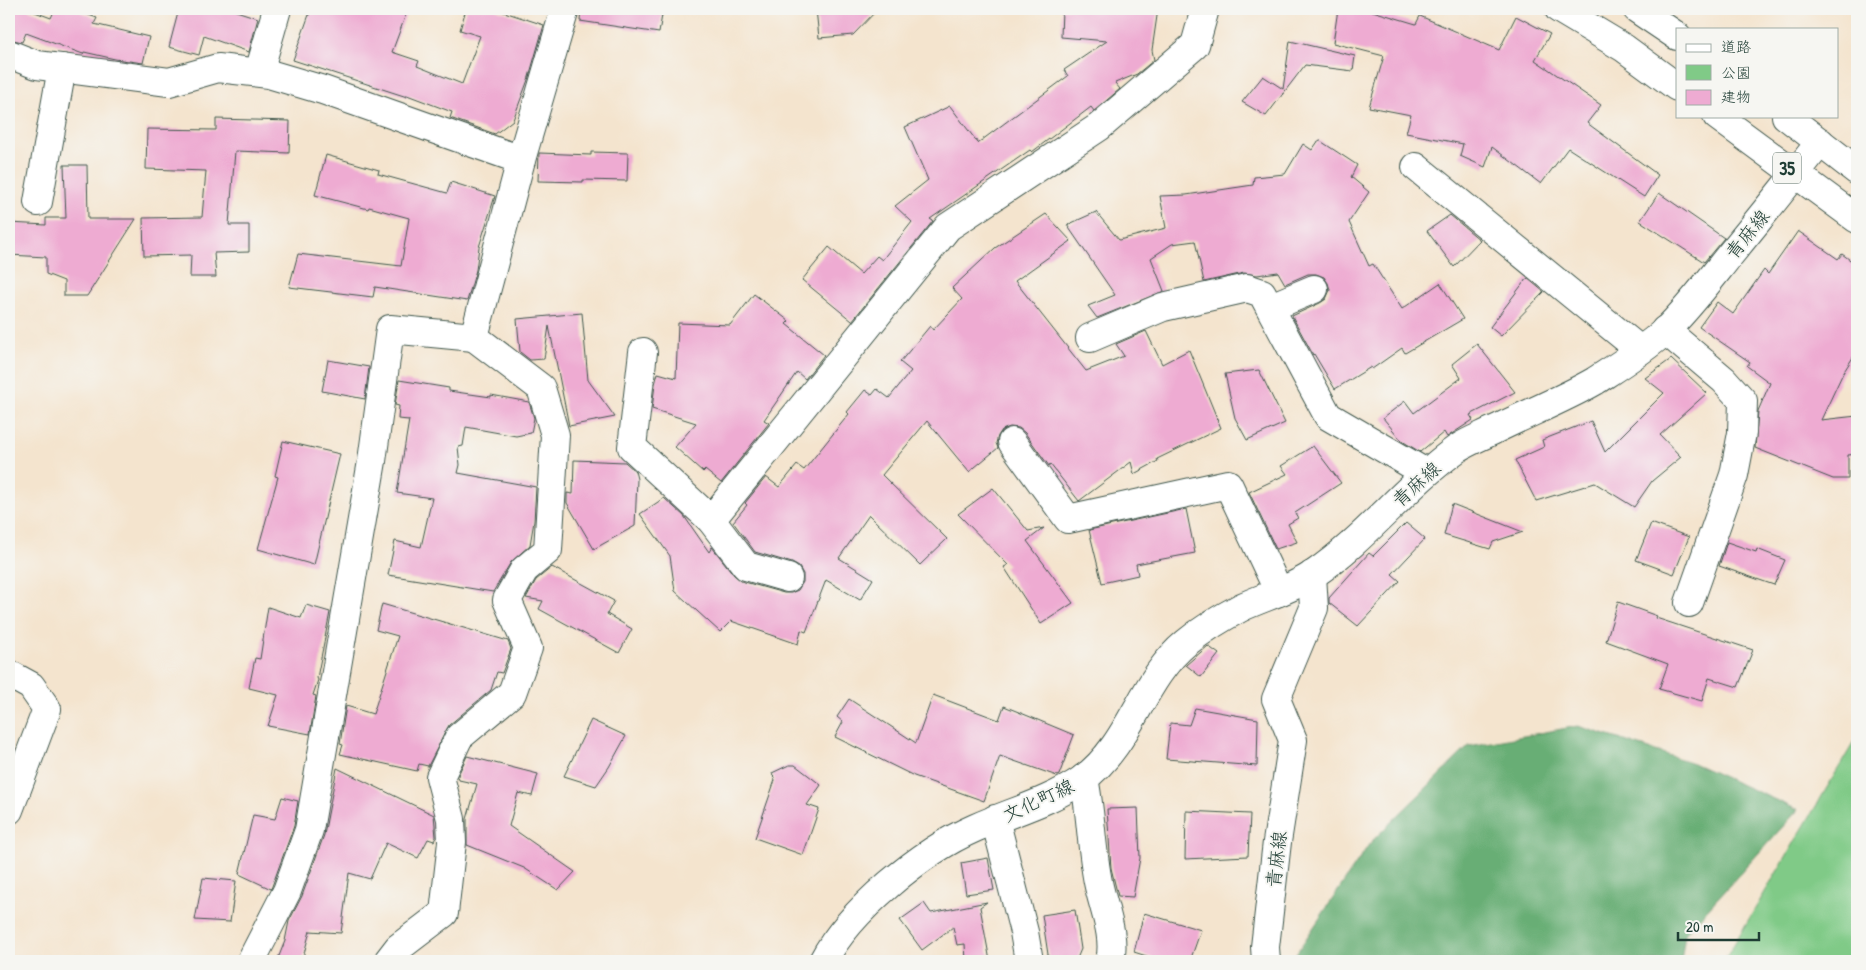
<svg xmlns="http://www.w3.org/2000/svg" width="1866" height="970" font-family="'Patrick Hand','Klee One',sans-serif">
<style>
.green{fill:#80ca87;stroke:#50845e}
.forest{fill:#68ae74;stroke:#447654}
.building{fill:#eeabd2}
.lines{fill:none;stroke-linecap:round;stroke-linejoin:round}
.minor-casing{stroke:#3f564b;stroke-width:30}
.major-casing{stroke:#3f564b;stroke-width:30}
.minor{stroke:#fff;stroke-width:28}
.major{stroke:#fff;stroke-width:28}
.labels{text-anchor:middle;dominant-baseline:central;stroke-width:4;stroke-linejoin:round;paint-order:stroke}
.shield{fill:#f6f6f2;stroke:#60746d;stroke-width:1}
.shield-label{font-size:18px;font-weight:bold;fill:#1f3d34}
.street-label{font-size:19px;fill:#1f3d34;stroke:#f6f6f2}
</style>
<rect width="100%" height="100%" fill="#f6f6f2"/>
<filter id="ink" filterUnits="userSpaceOnUse"><feTurbulence type="fractalNoise" baseFrequency=".02" numOctaves="2"/><feDisplacementMap in="SourceGraphic" scale="10" xChannelSelector="R" yChannelSelector="G"/><feConvolveMatrix kernelMatrix="1 2 1 2 8 2 1 2 1" color-interpolation-filters="sRGB"/></filter>
<filter id="wash" filterUnits="userSpaceOnUse"><feTurbulence type="fractalNoise" baseFrequency=".0096" numOctaves="4" result="noise"/><feDisplacementMap in="SourceGraphic" scale="20" xChannelSelector="R" yChannelSelector="G"/><feGaussianBlur stdDeviation="1.12" result="paint"/><feColorMatrix in="noise" values="0 0 0 0 0 0 0 0 0 0 0 0 0 0 0 0 0 1.4 0 .05"/><feComposite in="paint" operator="in"/></filter>
<g filter="url(#wash)">
<rect width="100%" height="100%" fill="#f4e4ce"/>
<polygon class="green" points="1857,737 1857,961 1724,961"/>
<polygon class="forest" points="1578,726 1693,763 1798,810 1685,934 1681,961 1291,961 1370,843 1469,746"/>
<g id="blocks">
<g class="building">
<polygon points="9,9 27,9 51,18 55,9 72,9 97,18 94,24 149,37 143,63 115,59 84,52 83,54 26,33 22,42 9,39"/>
<polygon points="179,9 230,9 258,18 249,52 204,36 199,55 169,47"/>
<polygon points="311,9 408,9 392,52 419,61 417,66 462,84 480,36 460,30 466,9 495,9 544,25 529,77 513,120 495,134 450,118 452,112 407,95 407,97 293,60"/>
<polygon points="581,9 663,9 659,33 580,21"/>
<polygon points="816,9 878,9 853,35 819,38"/>
<polygon points="1062,9 1158,9 1152,50 1154,60 1137,74 1115,83 1120,89 1094,111 1091,107 1032,152 1030,150 930,219 933,221 852,321 802,280 829,247 861,274 877,256 882,260 912,222 895,206 928,180 905,127 950,106 978,143 1068,76 1064,70 1107,41 1061,37"/>
<polygon points="1338,9 1366,9 1416,24 1420,16 1499,50 1516,16 1550,34 1535,60 1601,105 1587,123 1658,175 1644,197 1568,148 1541,184 1492,147 1485,167 1460,156 1463,144 1406,133 1411,115 1369,107 1384,56 1333,43"/>
<polygon points="1290,41 1355,56 1353,71 1305,65 1266,116 1242,102 1263,76 1283,89"/>
<polygon points="216,119 290,121 289,153 235,151 229,225 249,225 249,252 214,253 216,277 190,277 191,255 144,256 143,218 202,217 206,171 146,169 147,129 216,130"/>
<polygon points="1319,140 1357,165 1351,177 1369,192 1349,222 1369,266 1373,264 1402,309 1440,283 1463,319 1405,353 1402,348 1372,369 1371,367 1335,389 1314,354 1313,355 1311,351 1292,316 1320,303 1326,299 1330,290 1328,283 1324,277 1316,274 1308,274 1285,284 1278,272 1257,275 1244,273 1204,282 1195,241 1172,244 1151,258 1164,291 1097,318 1088,306 1115,295 1067,225 1096,212 1119,240 1166,228 1160,196 1186,195 1253,185 1254,177 1285,174 1303,144 1312,150"/>
<polygon points="591,152 628,153 627,181 583,180 583,182 538,181 539,153 591,155"/>
<polygon points="326,155 379,170 378,174 447,193 451,182 495,196 479,247 476,270 467,301 375,287 373,297 289,287 298,254 401,266 409,218 369,207 368,209 315,195"/>
<polygon points="64,165 87,165 88,219 136,219 87,296 64,296 64,281 46,274 46,257 9,255 9,223 46,225 46,218 66,218"/>
<polygon points="1659,193 1724,238 1704,262 1640,221"/>
<polygon points="1046,214 1071,241 1015,281 1086,371 1124,356 1116,344 1146,331 1162,364 1189,350 1221,428 1157,459 1158,461 1134,474 1131,462 1079,501 1050,464 1049,466 1025,433 1019,428 1010,427 1002,430 998,436 996,443 998,448 969,472 927,421 882,475 947,539 920,565 869,515 839,558 873,579 860,600 826,580 806,632 801,630 798,644 731,621 720,632 675,591 670,556 640,514 664,498 684,516 709,552 712,547 734,575 741,581 784,593 791,593 798,590 803,582 803,574 799,567 792,563 755,552 733,522 747,505 745,503 766,477 779,487 797,465 804,470 849,414 847,412 865,390 872,395 877,389 889,398 911,371 900,362 930,326 933,330 962,299 952,288 995,248"/>
<polygon points="1450,215 1480,240 1454,267 1427,231"/>
<polygon points="1798,231 1838,259 1842,254 1857,265 1857,351 1843,373 1821,420 1857,416 1857,454 1848,455 1848,479 1833,479 1755,448 1758,411 1770,383 1747,366 1750,362 1699,327 1717,302 1733,314 1764,270 1768,274"/>
<polygon points="1527,278 1544,292 1501,336 1490,327"/>
<polygon points="754,294 789,321 786,324 824,355 805,379 797,372 764,420 769,423 721,483 705,470 703,472 675,447 696,423 652,409 655,384 658,373 676,378 678,323 730,325"/>
<polygon points="582,313 588,380 615,417 569,426 549,326 544,359 530,360 520,352 517,319"/>
<polygon points="1477,344 1515,392 1470,415 1473,420 1447,437 1444,432 1420,452 1402,441 1383,418 1405,401 1414,413 1461,378 1452,364"/>
<polygon points="1671,359 1707,393 1660,435 1681,457 1652,481 1634,507 1595,483 1536,501 1515,460 1544,447 1542,440 1591,421 1605,452 1664,393 1645,378"/>
<polygon points="328,360 369,367 365,399 322,391"/>
<polygon points="1259,370 1285,423 1247,440 1235,418 1225,374"/>
<polygon points="399,380 449,388 449,391 491,397 491,395 529,402 534,418 531,433 516,436 466,427 463,446 458,447 460,465 458,473 536,487 534,521 530,545 511,562 493,592 388,575 395,541 421,547 432,498 397,493 409,420 398,419 399,406 395,405"/>
<polygon points="283,441 340,454 314,565 258,549 278,477 275,476"/>
<polygon points="1313,446 1341,483 1295,513 1298,518 1288,524 1297,542 1276,549 1249,492 1287,474 1281,466"/>
<polygon points="574,460 625,462 635,471 637,479 635,526 594,549 567,503 567,493 573,494"/>
<polygon points="993,488 1028,531 1044,528 1027,541 1073,603 1041,624 1004,567 1008,565 958,514"/>
<polygon points="1452,504 1523,532 1493,542 1490,549 1444,535"/>
<polygon points="1186,509 1195,553 1136,564 1138,575 1102,583 1089,530"/>
<polygon points="1406,523 1425,539 1392,574 1400,581 1358,626 1329,603 1329,598 1369,553 1373,556"/>
<polygon points="1651,523 1689,537 1674,574 1636,560"/>
<polygon points="1727,542 1756,552 1757,549 1785,560 1774,585 1719,566"/>
<polygon points="552,567 614,601 607,614 632,629 619,653 539,609 543,601 526,598 536,580"/>
<polygon points="1618,602 1657,616 1656,618 1753,650 1738,687 1709,678 1702,701 1659,689 1668,664 1606,641"/>
<polygon points="382,604 508,641 511,649 502,673 497,672 491,690 449,725 428,766 419,764 417,771 340,754 343,745 340,744 346,706 373,714 398,636 376,630"/>
<polygon points="306,605 330,612 317,678 318,680 313,695 316,696 310,734 268,726 278,695 249,688 255,658 260,659 268,607 301,618"/>
<polygon points="1208,646 1219,654 1201,677 1186,665"/>
<polygon points="933,695 999,720 1004,706 1074,735 1059,775 1057,776 1000,756 984,801 914,776 835,737 843,722 837,717 849,699 916,743"/>
<polygon points="1195,708 1258,719 1257,766 1166,759 1170,723 1189,725"/>
<polygon points="591,720 626,736 609,767 596,786 564,776"/>
<polygon points="467,756 538,774 532,796 518,793 509,826 575,872 558,890 524,868 467,845 467,819 477,784 459,780 458,775"/>
<polygon points="789,765 795,765 821,785 807,805 819,809 803,855 755,838 775,780 772,773"/>
<polygon points="337,768 434,815 436,837 434,841 428,839 418,858 386,843 370,879 349,873 341,933 310,931 302,961 277,961 285,941 289,921 302,896 324,835"/>
<polygon points="282,797 298,801 294,826 271,889 239,874 253,815 275,819"/>
<polygon points="1138,808 1140,858 1133,897 1118,896 1111,868 1107,809"/>
<polygon points="1186,811 1250,814 1248,856 1185,859"/>
<polygon points="988,858 994,890 966,894 961,863"/>
<polygon points="203,878 236,881 230,922 195,920"/>
<polygon points="987,902 980,907 990,961 966,961 965,944 957,945 953,927 922,950 900,920 924,903 931,913"/>
<polygon points="1075,910 1081,949 1076,961 1049,961 1042,915"/>
<polygon points="1144,913 1201,930 1190,961 1162,961 1134,952"/>
</g>
</g>
</g>
<g filter="url(#ink)">
<use href="#blocks" fill-opacity="0" stroke="#3f564b" stroke-width="1"/>
<g class="lines">
<defs>
<g id="minor">
<polyline points="9,54 37,65 169,82 218,68 269,74 323,90 521,160"/>
<polyline points="259,72 277,9"/>
<polyline points="1416,167 1640,350"/>
<polyline points="38,202 62,68"/>
<polyline points="1271,307 1314,289"/>
<polyline points="1665,330 1724,380 1743,401 1742,433 1734,475 1689,603"/>
<polyline points="1090,338 1163,307 1247,288 1262,293 1328,416 1426,473"/>
<polyline points="643,352 632,447 711,520 746,566 788,578"/>
<polyline points="1012,442 1068,519 1228,484 1279,592"/>
<polyline points="711,520 948,227 1099,127 1195,45 1205,9"/>
<polyline points="9,674 31,686 47,709 9,810"/>
<path d="M1084 778C1091 812 1091 847 1098 882 1103 908 1116 935 1110 961"/>
<polyline points="995,819 1024,932 1029,961"/>
<polyline points="251,961 287,891 309,830 372,461 390,329 474,337 521,160 565,9"/>
<polyline points="388,961 398,948 444,913 452,842 451,819 440,777 459,737 512,693 528,648 507,600 524,570 548,550 555,435 541,388 474,337"/>
<path d="M823 961C850 910 922 851 975 828 1011 812 1050 802 1083 779 1131 744 1141 680 1186 643 1203 629 1223 617 1242 607 1266 596 1292 589 1314 574 1367 538 1406 485 1458 448 1469 441 1482 436 1494 430 1526 414 1564 399 1595 381 1618 366 1644 350 1665 331 1688 309 1709 281 1729 256 1760 218 1791 180 1820 142"/>
<polyline points="1266,961 1265,947 1277,842 1293,740 1276,699 1314,608 1312,575"/>
</g>
<g id="major">
<polyline points="1559,9 1624,48 1677,87"/>
<polyline points="1637,9 1677,36"/>
<polyline points="1717,116 1857,219"/>
<polyline points="1786,116 1857,171"/>
</g>
</defs>
<use href="#minor" class="minor-casing"/>
<use href="#major" class="major-casing"/>
<use href="#minor" class="minor"/>
<use href="#major" class="major"/>
</g>
</g>
<g class="labels">
<rect class="shield" x="1773" y="152.5" width="28" height="31" rx="4"/>
<g class="shield-label">
<text x="1787" y="168">35</text>
</g>
<g class="street-label">
<text transform="translate(1747 234) rotate(-51)">青麻線</text>
<text transform="translate(1416 484) rotate(-42)">青麻線</text>
<text transform="translate(1038 800) rotate(-25)">文化町線</text>
<text transform="translate(1276 859) rotate(-83)">青麻線</text>
</g>
</g>
<rect width="1866" height="970" fill="none" stroke="#f6f6f2" stroke-width="30"/>
<rect x="1676" y="28" width="162" height="90" fill="#f6f6f2" stroke="#a0aca6"/>
<rect x="1686" y="44" width="25" height="8" fill="#ffffff" stroke="#a0aca6"/>
<text x="1721" y="52" font-size="15" fill="#1f3d34">道路</text>
<rect x="1686" y="65" width="25" height="15" fill="#80ca87" stroke="#a0aca6"/>
<text x="1721" y="78" font-size="15" fill="#1f3d34">公園</text>
<rect x="1686" y="90" width="25" height="15" fill="#eeabd2" stroke="#a0aca6"/>
<text x="1721" y="102" font-size="15" fill="#1f3d34">建物</text>
<path d="M1678 932v8h81v-8" fill="none" stroke="#1f3d34" stroke-width="2.5"/>
<text x="1686" y="932" font-size="15" fill="#1f3d34" stroke="#f6f6f2" stroke-width="4" paint-order="stroke">20 m</text>
</svg>
